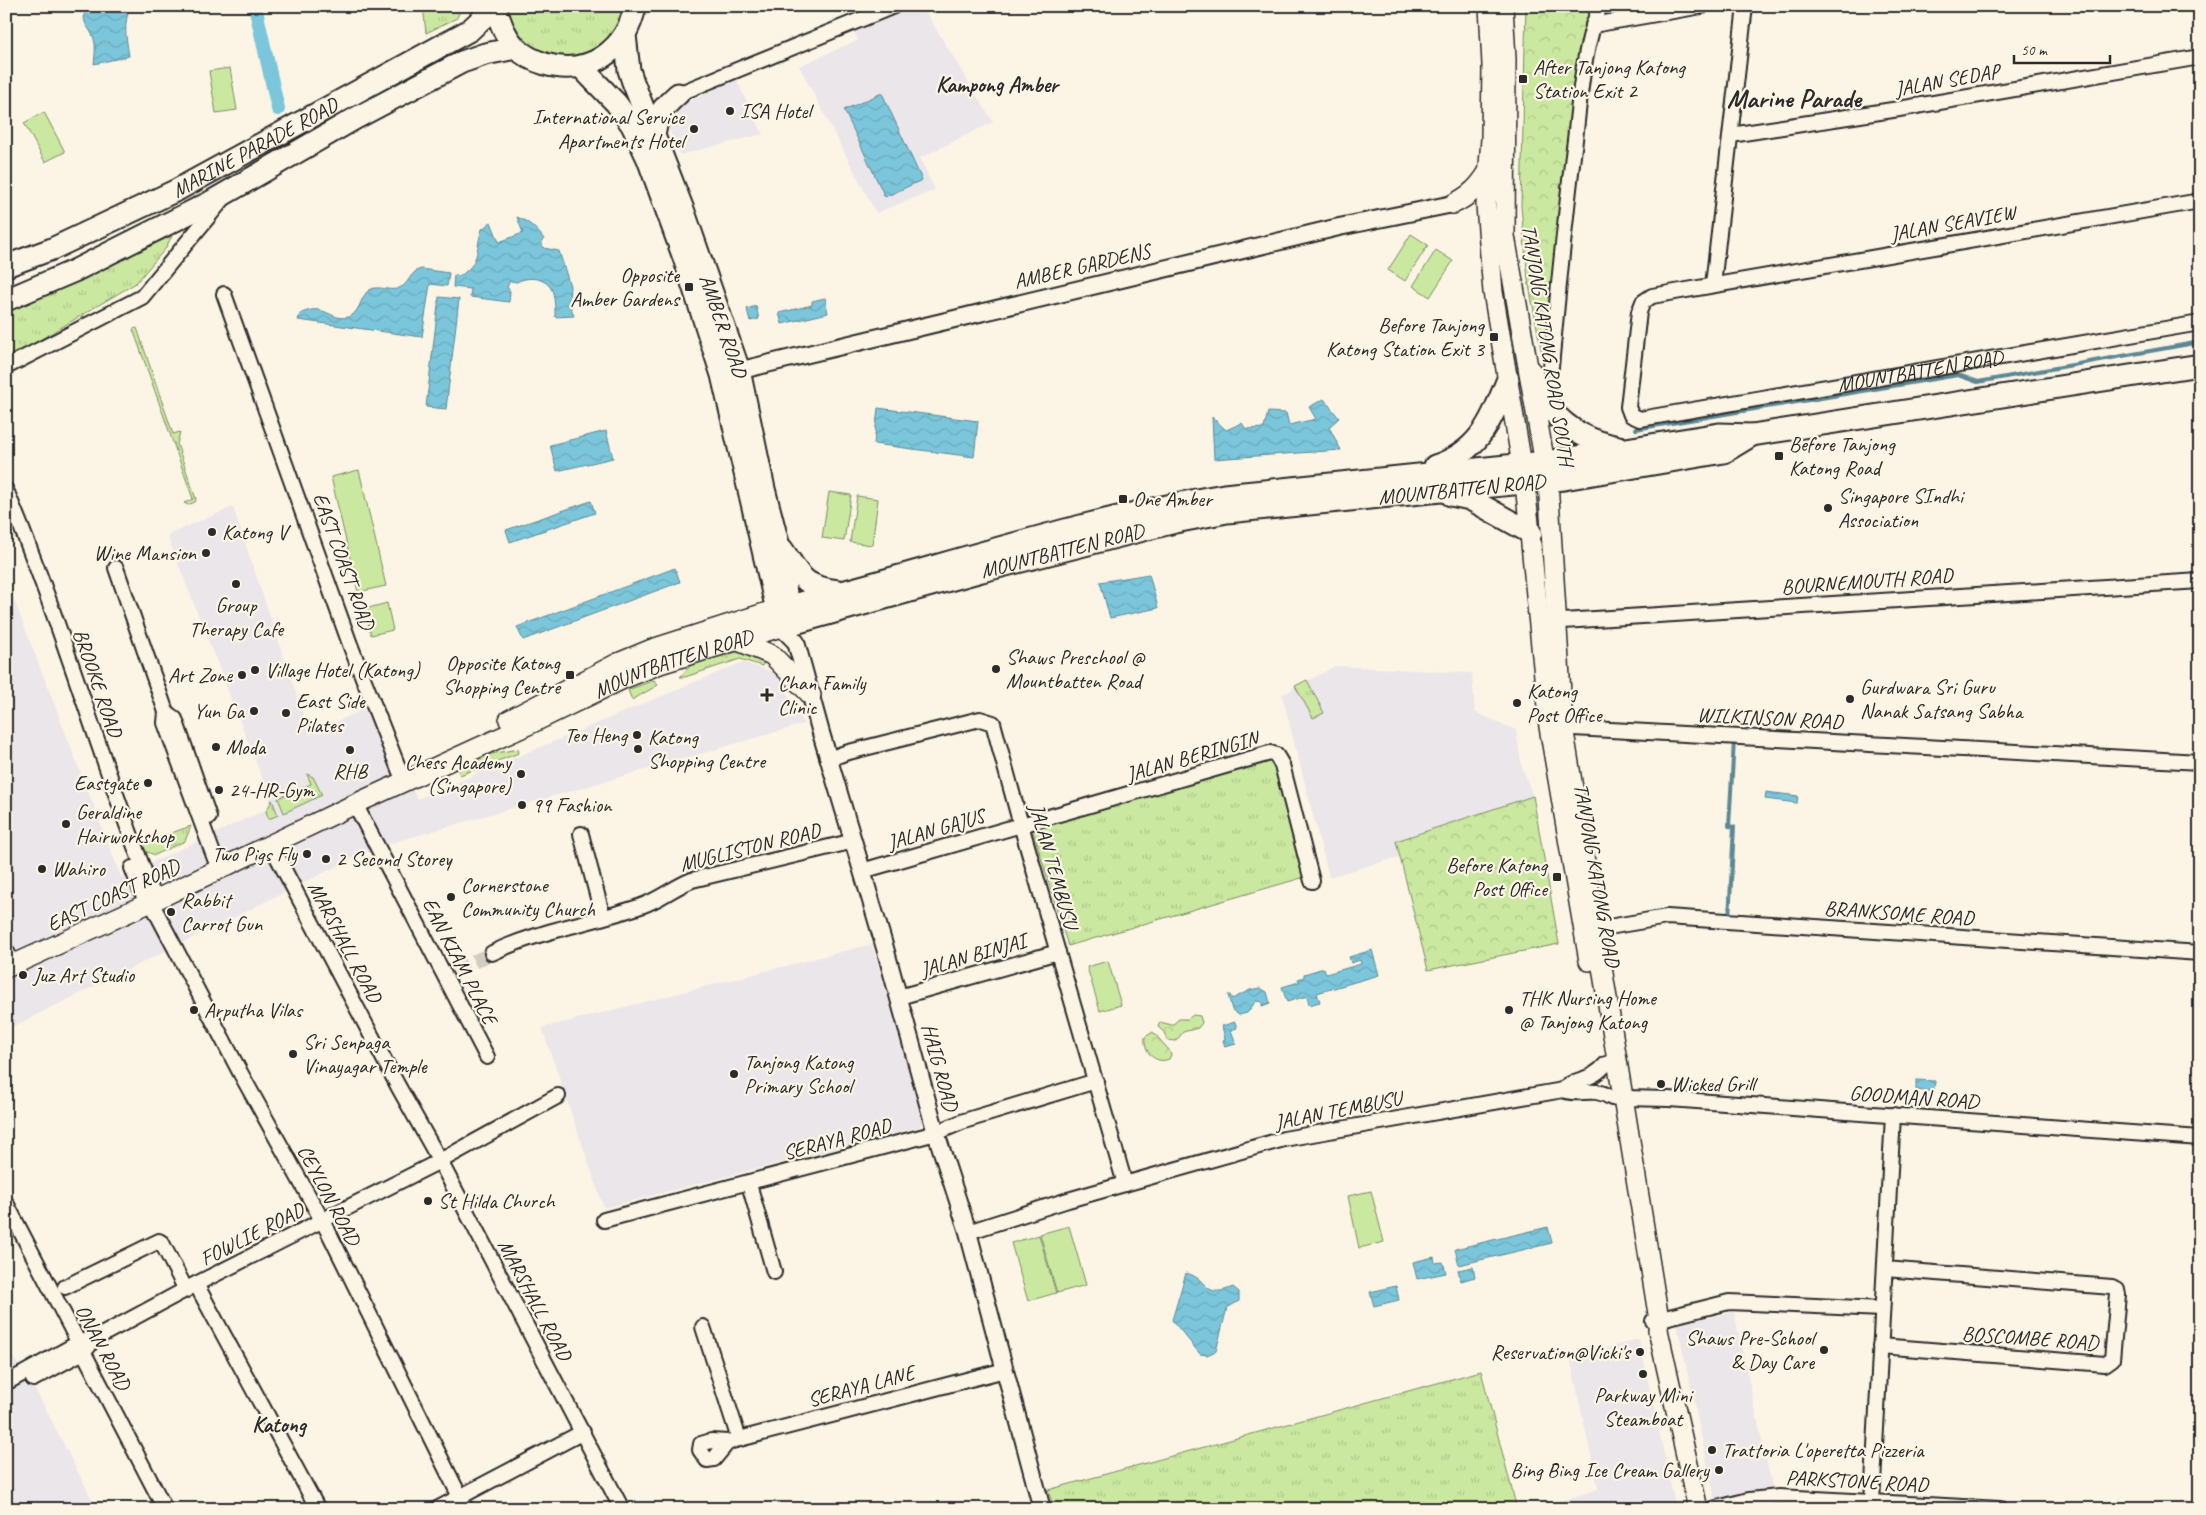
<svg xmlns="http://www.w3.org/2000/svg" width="2206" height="1515" font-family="Caveat,sans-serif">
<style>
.built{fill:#ebe6ea}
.grass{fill:url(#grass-tufts);stroke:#7b8a66}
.park{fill:url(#park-crowns);stroke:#7b8a66}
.pitch{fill:#cbe8a0;stroke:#7b8a66}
.water{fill:url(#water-waves);stroke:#5b8895}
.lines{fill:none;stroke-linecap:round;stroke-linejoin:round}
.stream{stroke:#5b8895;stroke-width:4}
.canal{stroke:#7bc6db;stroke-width:14}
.minor-tunnel{stroke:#d2cdc0;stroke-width:14;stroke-dasharray:14 7;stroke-linecap:butt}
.minor-casing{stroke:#2b2b2b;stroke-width:18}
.tertiary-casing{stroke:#2b2b2b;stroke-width:20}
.secondary-casing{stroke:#2b2b2b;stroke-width:22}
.primary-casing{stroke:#2b2b2b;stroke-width:25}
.minor{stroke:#fcf5e5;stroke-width:14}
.tertiary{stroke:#fcf5e5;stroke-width:16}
.secondary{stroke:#fcf5e5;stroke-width:19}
.primary{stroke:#fcf5e5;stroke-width:21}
.poi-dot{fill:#2b2b2b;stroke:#fcf5e5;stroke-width:2}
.labels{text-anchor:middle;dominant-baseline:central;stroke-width:4.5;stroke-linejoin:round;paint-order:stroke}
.poi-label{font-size:21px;fill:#2b2b2b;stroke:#fcf5e5;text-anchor:start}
.street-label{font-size:21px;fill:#2b2b2b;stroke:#fcf5e5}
.neighbourhood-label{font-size:22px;font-weight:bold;fill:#2b2b2b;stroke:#fcf5e5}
.district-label{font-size:26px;font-weight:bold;fill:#2b2b2b;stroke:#fcf5e5}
</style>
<defs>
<pattern id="grass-tufts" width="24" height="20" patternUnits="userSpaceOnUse" patternTransform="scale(1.25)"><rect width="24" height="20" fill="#cbe8a0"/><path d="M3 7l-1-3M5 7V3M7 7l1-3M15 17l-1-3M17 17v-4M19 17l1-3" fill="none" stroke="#aec78a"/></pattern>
<pattern id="park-crowns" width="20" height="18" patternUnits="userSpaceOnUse" patternTransform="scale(1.25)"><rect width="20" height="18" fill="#cbe8a0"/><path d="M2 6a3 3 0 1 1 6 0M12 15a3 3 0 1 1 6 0" fill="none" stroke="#aec78a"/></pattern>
<pattern id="water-waves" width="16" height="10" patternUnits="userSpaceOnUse" patternTransform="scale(1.25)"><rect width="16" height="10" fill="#7bc6db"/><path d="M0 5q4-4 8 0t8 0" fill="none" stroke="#6aaabc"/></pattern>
</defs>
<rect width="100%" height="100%" fill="#fcf5e5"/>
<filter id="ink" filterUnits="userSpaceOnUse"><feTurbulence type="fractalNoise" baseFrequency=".02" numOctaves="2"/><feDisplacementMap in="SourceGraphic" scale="10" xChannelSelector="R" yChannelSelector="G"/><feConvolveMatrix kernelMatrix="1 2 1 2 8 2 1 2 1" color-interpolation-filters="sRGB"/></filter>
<g filter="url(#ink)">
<g class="built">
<polygon points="843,6 923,6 925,11 993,122 920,158 935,190 876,213 799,66 858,40"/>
<polygon points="736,79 763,134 680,155 668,128 668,119 678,107"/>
<polygon points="233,507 310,734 375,704 417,799 743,662 776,673 804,724 374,848 6,1030 6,579 121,877 273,806 167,535"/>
<polygon points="1335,666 1472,673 1475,712 1516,730 1522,767 1533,796 1397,840 1400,857 1329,877 1282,695"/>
<polygon points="872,944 923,1120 919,1127 604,1208 542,1028"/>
<polygon points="1734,1312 1772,1486 1777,1509 1717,1509 1677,1324"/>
<polygon points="1639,1339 1676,1509 1535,1509 1598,1489 1570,1358"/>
<polygon points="6,1346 40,1398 97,1509 6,1509"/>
</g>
<g class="grass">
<polygon points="423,6 462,6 457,18 426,33"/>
<path d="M507 6H624C621 18 617 31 607 40 573 70 512 55 507 6Z"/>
<polygon points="172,236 165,249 136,283 6,360 6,309"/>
<polygon points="137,328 173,434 180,432 177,444 196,499 195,502 188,505 184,503 193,499 133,329"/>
<polygon points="744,650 766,660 762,666 740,659 685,677 680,677 691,665"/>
<polygon points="654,680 658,685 632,700 628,690"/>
<polygon points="1307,680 1324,713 1313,718 1295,686"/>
<polygon points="518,749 519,753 460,775 456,767 480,756"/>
<polygon points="1276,760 1305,877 1068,946 1032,828"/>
<polygon points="307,774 313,777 322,795 284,813 278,798 311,784"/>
<polygon points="272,800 278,815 269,819 266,812"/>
<polygon points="191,826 185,841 155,855 142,850 140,844"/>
<polygon points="1481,1371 1517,1509 1054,1509 1048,1490"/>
</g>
<g class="park">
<polygon points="1526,6 1595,6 1582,49 1542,355 1528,280 1521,206"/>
<polygon points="1533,796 1559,944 1428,970 1396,841"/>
<polygon points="1193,1015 1200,1016 1202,1023 1198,1028 1183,1032 1176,1041 1167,1040 1164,1032 1158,1027 1160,1022 1172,1025 1179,1019 1188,1019"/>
<path d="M1153 1032 1169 1050 1171 1055 1169 1059C1155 1065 1143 1051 1145 1037Z"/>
</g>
<g class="pitch">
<polygon points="230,68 237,110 216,113 209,71"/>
<polygon points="44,112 65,152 45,162 24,123"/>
<polygon points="1411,234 1428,245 1405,281 1388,270"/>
<polygon points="1436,250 1453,261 1430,297 1413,286"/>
<polygon points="359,470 386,586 358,592 331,477"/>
<polygon points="829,492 851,495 844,541 822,538"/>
<polygon points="857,496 878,499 872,545 850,542"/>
<polygon points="387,603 393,630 371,635 365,609"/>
<polygon points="1108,961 1121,1005 1100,1011 1087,967"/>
<polygon points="1371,1191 1384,1242 1359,1248 1348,1196"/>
<polygon points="1069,1226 1086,1285 1057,1293 1040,1234"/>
<polygon points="1039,1235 1056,1293 1028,1301 1011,1243"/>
</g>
<g class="water">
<path d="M87 6H130C123 27 126 35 129 56L94 64C95 56 96 47 94 39 90 26 79 24 87 6Z"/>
<polygon points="882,93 922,180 885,197 844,110"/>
<path d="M517 217C529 222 536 228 544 239L541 243 544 248 559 251 570 286 569 303 574 316 555 317C555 310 555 301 553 293 549 278 529 275 517 282L510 281 507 287 510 291 509 302 470 297 471 289 453 287 454 275 460 276C481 262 475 250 482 229L491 222 499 242 523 233Z"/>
<path d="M421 269 449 273 447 286 430 284 422 337 298 320 300 314C324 301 331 322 348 317 359 314 360 300 366 293 376 282 389 293 399 288 410 284 409 272 421 269Z"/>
<polygon points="439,297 459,299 446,409 426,407"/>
<polygon points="825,298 828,313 782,324 779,313 812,305 812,301"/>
<polygon points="756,306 759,319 750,321 747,309"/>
<polygon points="1324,399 1339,418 1329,427 1341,450 1214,459 1212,417 1226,430 1242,423 1246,429 1264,428 1268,412 1286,413 1289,425 1316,419 1309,407"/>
<polygon points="878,408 978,421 974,457 874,444"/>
<polygon points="606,431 613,458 557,471 550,445"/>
<polygon points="591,501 595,513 510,542 506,530"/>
<polygon points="675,568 680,582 523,640 517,627"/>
<polygon points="1149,574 1158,608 1110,618 1100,582"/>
<polygon points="1766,792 1798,796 1797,803 1765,799"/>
<polygon points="1372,950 1379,975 1317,993 1320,1002 1309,1005 1307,996 1287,1002 1282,987 1299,982 1298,979 1304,977 1304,974 1324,968 1326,974 1361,964 1360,960 1351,963 1349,957"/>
<polygon points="1260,988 1267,992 1270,1003 1262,1006 1262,1002 1256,1001 1247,1013 1239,1015 1232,1010 1228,995 1230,995 1232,999 1250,990"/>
<polygon points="1235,1022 1237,1028 1231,1030 1236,1044 1225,1047 1223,1040 1225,1039 1222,1026"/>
<polygon points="1916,1080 1935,1081 1934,1092 1916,1090"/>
<polygon points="1548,1227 1552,1243 1459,1265 1455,1249"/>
<polygon points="1434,1257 1435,1263 1443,1262 1446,1273 1417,1279 1413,1262"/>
<polygon points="1473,1267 1475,1277 1461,1281 1458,1270"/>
<path d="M1186 1273C1210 1279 1203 1300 1233 1287L1239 1292V1301L1227 1308 1216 1351 1207 1355 1200 1354 1172 1320Z"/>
<polygon points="1396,1286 1399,1300 1374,1306 1370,1292"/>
</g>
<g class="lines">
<g class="stream">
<polyline points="1636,429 1958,375 1978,382 2200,342"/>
<polyline points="1729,919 1734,827 1729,826 1734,741"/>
</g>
<polyline class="canal" points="255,6 278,109"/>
<polyline class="minor-tunnel" points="455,971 492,953"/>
<defs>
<g id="minor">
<polyline points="1593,25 1702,6"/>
<polyline points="678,94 894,6"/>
<polyline points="1731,135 1899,109 2200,57"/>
<path id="s1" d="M2200 201 1652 296 1643 302 1639 312 1628 407 1631 415 1640 419 2200 323"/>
<polyline points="1713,285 1745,6"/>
<polyline points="224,294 351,647 400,772"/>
<polyline points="6,367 142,297 223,199"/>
<path d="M1551 367C1558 292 1565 216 1575 140 1580 95 1583 49 1600 6"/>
<path d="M6 490C61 620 99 757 151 889"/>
<polyline points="116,568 166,712 165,723 215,859"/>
<polyline points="1547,622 2200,581"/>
<polyline points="166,712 175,719 209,817"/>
<polyline points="1555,727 2200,762"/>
<polyline points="829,759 845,753 980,719 993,723 1021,825 1125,1184"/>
<polyline points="355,804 487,1057"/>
<polyline points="581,834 603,917"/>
<polyline points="271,845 398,1086 440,1161 622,1509"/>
<polyline points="132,868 142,893"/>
<polyline points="862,871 1270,753 1276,755 1282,765 1312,881"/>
<polyline points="151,902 241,1074 328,1231 466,1509"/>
<polyline points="1597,929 1667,917 2200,953"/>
<polyline points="6,951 8,954"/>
<path d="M492 953C540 930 592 923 641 906 659 900 674 887 692 880L854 841"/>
<polyline points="899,997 1058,952"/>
<path d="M1563 1089C1575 1077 1590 1083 1606 1064"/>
<polyline points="1625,1098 1669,1099 2200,1138"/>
<polyline points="749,1184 774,1272"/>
<polyline points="6,1203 165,1509"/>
<polyline points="604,1220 936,1133 964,1121 1096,1081"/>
<path d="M968 1232 1068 1200 1284 1139 1563 1090C1581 1097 1591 1085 1612 1098"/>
<polyline points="196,1284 318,1509"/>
<polyline points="65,1287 159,1241 162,1243 186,1290"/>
<polyline points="1653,1321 1729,1302 1882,1309"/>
<polyline points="703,1327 739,1439"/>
<polyline points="1880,1346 2105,1364 2112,1359 2118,1295 2117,1289 2112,1287 1885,1269"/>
<polyline points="33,1379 83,1352 89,1346"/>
<polyline points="6,1383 78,1343 96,1338 196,1284 440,1161 558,1096"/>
<polyline points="728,1442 714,1459 707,1460 700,1450 701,1444 711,1441 728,1442 1005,1370"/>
<polyline points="1872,1502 1893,1115"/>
<polyline points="437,1509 583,1432"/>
<polyline points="1713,1509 1749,1500 1779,1497 2000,1509"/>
</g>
<g id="tertiary">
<polyline points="729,373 1339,227 1453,204"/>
<polyline points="781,627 796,642 801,660 821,733 885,948 936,1133 968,1232 1042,1509"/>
</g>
<g id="secondary">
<polyline points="1489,6 1492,65 1491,139 1486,205 1493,292 1525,483 1549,727 1589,961"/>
<polyline points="1503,6 1506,59 1505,236 1548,481 1563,726 1659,1320 1658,1330 1698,1509"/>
<path d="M1453 204C1469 196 1478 188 1488 172"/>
<polyline points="736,640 772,655 811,695"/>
<polyline points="509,720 618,663 652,649 777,609"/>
<path id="s2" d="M6 968 151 902 355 804 530 724 623 679 660 664 781 627"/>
</g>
<g id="primary">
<path d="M495 6C500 21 504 35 515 47 523 55 535 61 545 64 589 77 627 50 635 6"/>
<path id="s3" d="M625 35 629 70 633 82 684 212 739 370 764 489 778 543 786 593"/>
<path id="s4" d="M580 66 616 103 632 125 648 159 684 258 722 375 781 627 982 571 1175 522 1227 512 1564 479 1724 452 1752 435"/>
<path d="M654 137C657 114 661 109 678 94"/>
<path id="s5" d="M6 266 52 249 177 190 470 30 486 15 489 6"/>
<polyline points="6,300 74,271 207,204 356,118 462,62 485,54 516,48"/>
<path d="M1530 371C1537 384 1543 398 1551 409 1567 430 1594 443 1619 447"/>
<path d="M1435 466C1481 451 1491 420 1508 379"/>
<polyline points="1451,495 1470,499 1531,533"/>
<path d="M782 549C802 578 802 586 838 591"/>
<path d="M777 609C926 572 1072 521 1224 495L1545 462 1719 434 1752 435 2200 365"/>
</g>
</defs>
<use href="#minor" class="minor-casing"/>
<use href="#tertiary" class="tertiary-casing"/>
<use href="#secondary" class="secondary-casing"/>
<use href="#primary" class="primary-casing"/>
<use href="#minor" class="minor"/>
<use href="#tertiary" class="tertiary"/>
<use href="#secondary" class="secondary"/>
<use href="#primary" class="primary"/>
</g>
</g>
<g class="poi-dot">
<rect x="1518" y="74" width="10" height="10" rx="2.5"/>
<circle cx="730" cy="111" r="5"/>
<circle cx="694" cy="129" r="5"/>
<rect x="684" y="282" width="10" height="10" rx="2.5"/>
<rect x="1489" y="332" width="10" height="10" rx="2.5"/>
<rect x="1774" y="451" width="10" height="10" rx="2.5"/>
<rect x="1118" y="494" width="10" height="10" rx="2.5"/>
<circle cx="1828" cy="508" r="5"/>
<circle cx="212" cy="532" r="5"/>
<circle cx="206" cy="553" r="5"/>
<circle cx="236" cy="584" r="5"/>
<circle cx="996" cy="669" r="5"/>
<circle cx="255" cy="670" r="5"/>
<circle cx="242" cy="675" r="5"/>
<rect x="565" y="670" width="10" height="10" rx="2.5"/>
<path d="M764.5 687.5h5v5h5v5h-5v5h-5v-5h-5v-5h5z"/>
<circle cx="1850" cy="699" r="5"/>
<circle cx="1517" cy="703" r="5"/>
<circle cx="254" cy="711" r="5"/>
<circle cx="286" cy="713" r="5"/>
<circle cx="637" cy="735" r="5"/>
<circle cx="216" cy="747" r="5"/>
<circle cx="638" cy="749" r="5"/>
<circle cx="350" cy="750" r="5"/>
<circle cx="521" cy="774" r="5"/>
<circle cx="148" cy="783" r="5"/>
<circle cx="219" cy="790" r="5"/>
<circle cx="522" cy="805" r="5"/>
<circle cx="66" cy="824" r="5"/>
<circle cx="307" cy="854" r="5"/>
<circle cx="326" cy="859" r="5"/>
<circle cx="42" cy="869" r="5"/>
<rect x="1552" y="872" width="10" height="10" rx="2.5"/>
<circle cx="451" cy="897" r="5"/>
<circle cx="171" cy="912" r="5"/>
<circle cx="23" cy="975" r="5"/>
<circle cx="194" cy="1010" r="5"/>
<circle cx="1509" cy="1010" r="5"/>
<circle cx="293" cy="1054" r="5"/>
<circle cx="734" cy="1074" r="5"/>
<circle cx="1661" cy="1084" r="5"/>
<circle cx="428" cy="1201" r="5"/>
<circle cx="1824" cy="1350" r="5"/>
<circle cx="1640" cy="1352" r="5"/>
<circle cx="1643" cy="1374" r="5"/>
<circle cx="1712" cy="1450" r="5"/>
<circle cx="1719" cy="1470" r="5"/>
</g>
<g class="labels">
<g class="poi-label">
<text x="1533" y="67">After Tanjong Katong<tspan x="1533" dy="24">Station Exit 2</tspan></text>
<text x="740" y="111">ISA Hotel</text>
<text x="684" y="117" text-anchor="end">International Service<tspan x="684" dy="24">Apartments Hotel</tspan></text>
<text x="679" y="275" text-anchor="end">Opposite<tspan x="679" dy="24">Amber Gardens</tspan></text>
<text x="1484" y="325" text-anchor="end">Before Tanjong<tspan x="1484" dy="24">Katong Station Exit 3</tspan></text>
<text x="1789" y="444">Before Tanjong<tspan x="1789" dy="24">Katong Road</tspan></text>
<text x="1838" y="496">Singapore SIndhi<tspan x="1838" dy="24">Association</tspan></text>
<text x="1133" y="499">One Amber</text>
<text x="222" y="532">Katong V</text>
<text x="196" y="553" text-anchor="end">Wine Mansion</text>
<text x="236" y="605" text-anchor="middle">Group<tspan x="236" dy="24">Therapy Cafe</tspan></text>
<text x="1006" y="657">Shaws Preschool @<tspan x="1006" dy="24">Mountbatten Road</tspan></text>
<text x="560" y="663" text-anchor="end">Opposite Katong<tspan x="560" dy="24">Shopping Centre</tspan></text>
<text x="265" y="670">Village Hotel (Katong)</text>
<text x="232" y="675" text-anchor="end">Art Zone</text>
<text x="778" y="683">Chan Family<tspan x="778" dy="24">Clinic</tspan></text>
<text x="1860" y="687">Gurdwara Sri Guru<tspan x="1860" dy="24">Nanak Satsang Sabha</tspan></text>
<text x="1527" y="691">Katong<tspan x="1527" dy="24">Post Office</tspan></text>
<text x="296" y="701">East Side<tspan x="296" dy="24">Pilates</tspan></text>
<text x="244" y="711" text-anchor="end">Yun Ga</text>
<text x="627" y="735" text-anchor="end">Teo Heng</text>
<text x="648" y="737">Katong<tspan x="648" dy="24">Shopping Centre</tspan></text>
<text x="226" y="747">Moda</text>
<text x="511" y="762" text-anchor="end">Chess Academy<tspan x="511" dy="24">(Singapore)</tspan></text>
<text x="350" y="771" text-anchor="middle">RHB</text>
<text x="138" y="783" text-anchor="end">Eastgate</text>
<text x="229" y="790">24-HR-Gym</text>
<text x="532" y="805">99 Fashion</text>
<text x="76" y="812">Geraldine<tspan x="76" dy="24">Hairworkshop</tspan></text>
<text x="297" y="854" text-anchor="end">Two Pigs Fly</text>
<text x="336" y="859">2 Second Storey</text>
<text x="1547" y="865" text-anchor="end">Before Katong<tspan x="1547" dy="24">Post Office</tspan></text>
<text x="52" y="869">Wahiro</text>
<text x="461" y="885">Cornerstone<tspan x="461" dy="24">Community Church</tspan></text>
<text x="181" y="900">Rabbit<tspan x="181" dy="24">Carrot Gun</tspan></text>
<text x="33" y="975">Juz Art Studio</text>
<text x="1519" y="998">THK Nursing Home<tspan x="1519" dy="24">@ Tanjong Katong</tspan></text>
<text x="204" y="1010">Arputha Vilas</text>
<text x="303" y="1042">Sri Senpaga<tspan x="303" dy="24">Vinayagar Temple</tspan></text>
<text x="744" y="1062">Tanjong Katong<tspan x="744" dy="24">Primary School</tspan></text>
<text x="1671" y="1084">Wicked Grill</text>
<text x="438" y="1201">St Hilda Church</text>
<text x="1814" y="1338" text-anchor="end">Shaws Pre-School<tspan x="1814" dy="24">&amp; Day Care</tspan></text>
<text x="1630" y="1352" text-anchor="end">Reservation@Vicki's</text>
<text x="1643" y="1395" text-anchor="middle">Parkway Mini<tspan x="1643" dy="24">Steamboat</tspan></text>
<text x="1722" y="1450">Trattoria L'operetta Pizzeria</text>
<text x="1709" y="1470" text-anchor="end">Bing Bing Ice Cream Gallery</text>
</g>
<g class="street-label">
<text transform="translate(1947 80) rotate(-10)">JALAN SEDAP</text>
<text stroke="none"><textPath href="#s5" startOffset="276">MARINE PARADE ROAD</textPath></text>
<text transform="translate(1953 223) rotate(-10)">JALAN SEAVIEW</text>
<text transform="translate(1082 266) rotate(-13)">AMBER GARDENS</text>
<text stroke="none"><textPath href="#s3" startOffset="308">AMBER ROAD</textPath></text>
<text transform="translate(1548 345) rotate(81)">TANJONG KATONG ROAD SOUTH</text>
<text stroke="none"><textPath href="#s1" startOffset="976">MOUNTBATTEN ROAD</textPath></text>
<text stroke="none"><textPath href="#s4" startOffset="1300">MOUNTBATTEN ROAD</textPath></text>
<text stroke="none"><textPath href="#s4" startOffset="895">MOUNTBATTEN ROAD</textPath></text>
<text transform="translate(344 561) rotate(70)">EAST COAST ROAD</text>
<text transform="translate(1867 581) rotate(-4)">BOURNEMOUTH ROAD</text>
<text stroke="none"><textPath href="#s2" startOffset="734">MOUNTBATTEN ROAD</textPath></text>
<text transform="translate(98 683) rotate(71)">BROOKE ROAD</text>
<text transform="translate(1770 718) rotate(3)">WILKINSON ROAD</text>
<text transform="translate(1192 756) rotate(-16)">JALAN BERINGIN</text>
<text transform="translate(936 829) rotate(-16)">JALAN GAJUS</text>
<text transform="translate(750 847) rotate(-14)">MUGLISTON ROAD</text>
<text transform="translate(1054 866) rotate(74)">JALAN TEMBUSU</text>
<text transform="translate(1597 875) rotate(80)">TANJONG KATONG ROAD</text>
<text transform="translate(113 895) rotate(-25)">EAST COAST ROAD</text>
<text transform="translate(1899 913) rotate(4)">BRANKSOME ROAD</text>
<text transform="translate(345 942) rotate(62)">MARSHALL ROAD</text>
<text transform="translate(973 955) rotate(-16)">JALAN BINJAI</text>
<text transform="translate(460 961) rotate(63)">EAN KIAM PLACE</text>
<text transform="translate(940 1067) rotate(75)">HAIG ROAD</text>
<text transform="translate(1914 1097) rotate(4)">GOODMAN ROAD</text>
<text transform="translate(1338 1110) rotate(-11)">JALAN TEMBUSU</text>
<text transform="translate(837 1139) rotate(-15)">SERAYA ROAD</text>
<text transform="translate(329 1195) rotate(62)">CEYLON ROAD</text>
<text transform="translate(252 1234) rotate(-27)">FOWLIE ROAD</text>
<text transform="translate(535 1300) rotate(62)">MARSHALL ROAD</text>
<text transform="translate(2030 1338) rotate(4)">BOSCOMBE ROAD</text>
<text transform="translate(103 1347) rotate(62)">ONAN ROAD</text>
<text transform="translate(861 1386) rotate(-15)">SERAYA LANE</text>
<text transform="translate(1857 1481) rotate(3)">PARKSTONE ROAD</text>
</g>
<g class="neighbourhood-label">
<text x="997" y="85">Kampong Amber</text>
<text x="279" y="1425">Katong</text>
</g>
<g class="district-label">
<text x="1794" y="98">Marine Parade</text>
</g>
</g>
<rect width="2206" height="1515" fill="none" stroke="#fcf5e5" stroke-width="25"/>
<rect x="12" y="12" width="2181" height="1490" fill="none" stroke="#2b2b2b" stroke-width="2" filter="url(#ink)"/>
<path d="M2014 55v8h96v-8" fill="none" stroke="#2b2b2b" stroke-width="2.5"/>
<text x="2021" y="55" font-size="15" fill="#2b2b2b" stroke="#fcf5e5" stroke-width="4" paint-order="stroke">50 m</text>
</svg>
